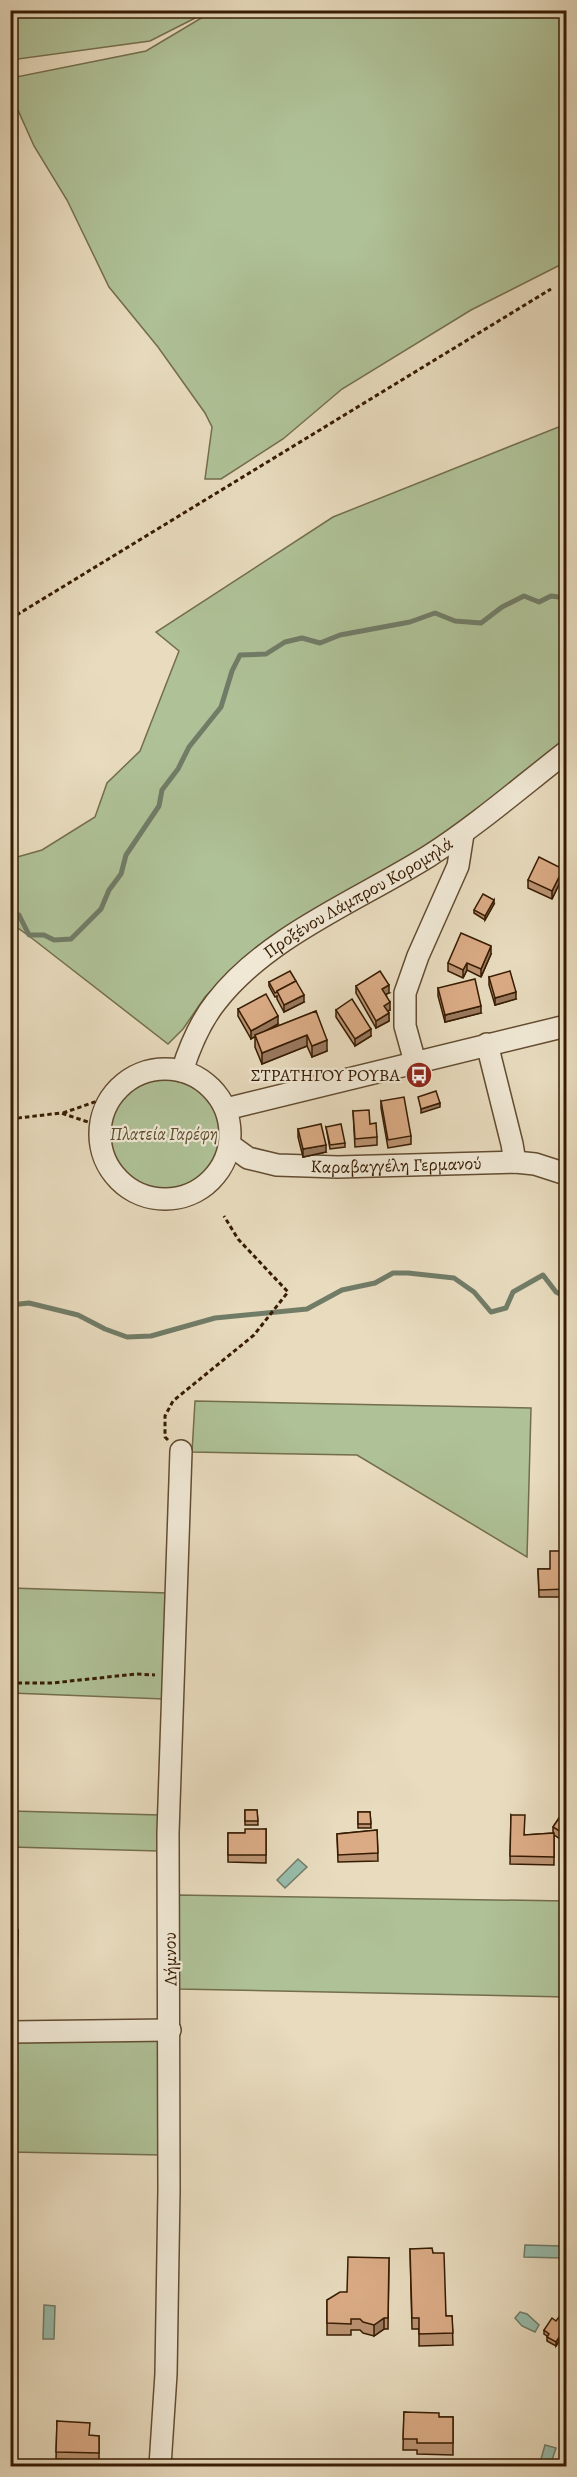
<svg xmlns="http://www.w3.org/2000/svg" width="577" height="2477" font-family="Alegreya,serif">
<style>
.green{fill:#afc197;stroke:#736e4c;stroke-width:1.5}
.water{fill:#98bcab;stroke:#717c67;stroke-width:1.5}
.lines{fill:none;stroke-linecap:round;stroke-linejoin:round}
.stream{stroke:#717c67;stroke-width:5}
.minor-casing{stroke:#634c31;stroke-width:24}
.path{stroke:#371c02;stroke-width:3;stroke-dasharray:4.5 3;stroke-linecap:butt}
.minor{stroke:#f0e8d5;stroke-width:21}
.wall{fill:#bb9372;stroke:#371c02;stroke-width:1.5}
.shaded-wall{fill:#99785d;stroke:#371c02;stroke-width:1.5}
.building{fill:#daab85;stroke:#371c02;stroke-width:1.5}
.labels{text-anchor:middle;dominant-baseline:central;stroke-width:4.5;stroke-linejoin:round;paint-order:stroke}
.street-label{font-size:18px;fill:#371c02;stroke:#f0e8d5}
.poi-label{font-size:18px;fill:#371c02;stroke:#f0e8d5;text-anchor:end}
.park-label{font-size:18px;font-style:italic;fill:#5b4e2f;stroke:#f0e8d5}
</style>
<rect width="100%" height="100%" fill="#e8dbbe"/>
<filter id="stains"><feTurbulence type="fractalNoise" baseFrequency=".00333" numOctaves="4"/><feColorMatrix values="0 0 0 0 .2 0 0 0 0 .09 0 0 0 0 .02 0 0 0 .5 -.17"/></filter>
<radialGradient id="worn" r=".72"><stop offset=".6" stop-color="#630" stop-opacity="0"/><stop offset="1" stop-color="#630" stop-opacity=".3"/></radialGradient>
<g class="green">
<polygon points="10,11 11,10 209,11 150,41 11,60"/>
<polygon points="213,11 566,11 566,262 471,310 342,389 283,439 221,479 205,479 212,427 205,413 158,347 109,287 67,200 34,146 17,108 11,100 11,78 146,51"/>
<polygon points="566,424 566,742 474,816 367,883 272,936 244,958 205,997 183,1029 168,1044 29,936 11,923 10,859 42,850 95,817 107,783 140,751 179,651 156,632 333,517"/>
<circle cx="165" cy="1134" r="58"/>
<polygon points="195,1401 531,1408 527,1557 357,1455 192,1452"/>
<polygon points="11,1588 167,1593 164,1699 11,1693"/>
<polygon points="11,1811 160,1815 159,1851 11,1847"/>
<polygon points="177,1895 566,1901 566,1997 178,1989"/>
<polygon points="11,2038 161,2040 161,2155 11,2152"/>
<polygon points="11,2389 12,2389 12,2466 10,2466"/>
</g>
<g class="water">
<polygon points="298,1859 307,1867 285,1888 277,1880"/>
<polygon points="525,2245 562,2246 561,2258 524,2257"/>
<polygon points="44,2305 55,2306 54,2339 43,2339"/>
<polygon points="520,2312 527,2314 539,2325 535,2332 522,2326 515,2318"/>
<polygon points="545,2445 556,2448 550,2466 539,2466"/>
</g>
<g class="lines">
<g class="stream">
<polyline points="10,916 19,915 29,935 44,935 54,940 71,939 101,909 109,890 121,874 126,855 159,806 162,790 178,769 189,747 221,707 232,671 240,655 266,654 285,642 302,638 320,643 340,635 410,622 435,613 455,621 481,623 502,607 524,596 539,602 551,596 566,598"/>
<polyline points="10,1305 29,1303 78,1315 105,1329 127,1337 151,1336 215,1318 307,1309 342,1290 375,1283 393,1273 408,1273 454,1278 474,1292 491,1312 506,1308 513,1292 543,1275 556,1292 566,1297"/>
</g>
<defs>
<g id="minor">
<polyline points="487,1044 512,1144 515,1162"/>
<polyline points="415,1062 405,1026 405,993 418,956 458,866 463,834"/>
<circle cx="165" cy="1134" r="65"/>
<path id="s1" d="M182 1071C190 1046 200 1022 216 1002 267 936 359 900 429 856 477 825 521 787 566 752"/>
<polyline points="226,1109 566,1026"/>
<path id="s2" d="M230 1145 248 1158 277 1165 338 1167 515 1162 535 1164 566 1174"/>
<polyline points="10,2032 170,2030"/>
<polyline points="160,2466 166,2374 169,2190 168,1833 181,1451"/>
</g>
</defs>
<use href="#minor" class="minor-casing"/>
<g class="path">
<polyline points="10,619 551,289"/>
<polyline points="63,1113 112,1096"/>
<polyline points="10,1119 61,1113 100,1126"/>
<polyline points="168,1440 165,1437 165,1416 173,1401 254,1335 288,1292 238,1239 224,1216"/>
<polyline points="10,1683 52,1683 136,1674 155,1675"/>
</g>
<use href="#minor" class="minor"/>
</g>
<g class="wall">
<polygon points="563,876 552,899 528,888 528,880"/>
<polygon points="494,904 485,920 474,913 474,910"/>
<polygon points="491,954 481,977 467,970 463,978 448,971 448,963"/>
<polygon points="489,977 516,999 495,1005 489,985"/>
<polygon points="269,982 304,1002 284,1012 277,999 277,996 275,997 269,986"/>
<polygon points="356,986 389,993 386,994 390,1010 388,1011 389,1021 376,1028 356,993"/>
<polygon points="438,988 481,1013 445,1022 438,996"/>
<polygon points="238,1009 278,1024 261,1033 316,1011 327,1051 312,1057 307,1046 262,1064 255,1047 255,1036 251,1039 238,1016"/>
<polygon points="336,1010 371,1036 355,1046 336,1017"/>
<polygon points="381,1101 411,1136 411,1144 388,1148 381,1108"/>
<polygon points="353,1111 370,1124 377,1137 377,1145 355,1147"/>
<polygon points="326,1127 345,1143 345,1147 330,1149"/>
<polygon points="298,1129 326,1152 303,1157 298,1137"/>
<polygon points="567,1551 567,1597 539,1597 538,1569 550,1569"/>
<polygon points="567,1806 567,1842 566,1843 554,1835 554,1865 510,1864 511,1815 525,1835 553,1833 553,1827"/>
<polygon points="245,1810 257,1810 258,1825 245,1825"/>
<polygon points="358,1812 370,1812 371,1828 358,1828"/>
<polygon points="266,1829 266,1863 228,1862 228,1833 245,1833"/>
<polygon points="377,1830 378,1861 338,1862 337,1834"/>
<polygon points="10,1930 18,1930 17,1978 10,1978"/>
<polygon points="410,2249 433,2253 446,2316 452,2316 453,2345 419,2346 419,2329 412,2329"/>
<polygon points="389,2258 388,2329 384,2329 374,2336 363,2333 360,2330 351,2330 351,2335 327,2335 327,2300 347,2292"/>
<polygon points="556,2321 567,2322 567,2329 556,2346 547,2341 547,2336 544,2334 544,2330"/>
<polygon points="404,2412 439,2417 453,2417 453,2455 417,2454 417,2450 403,2450"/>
<polygon points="57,2421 89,2436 99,2436 99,2461 56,2459"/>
</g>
<g class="shaded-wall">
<polygon points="563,869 563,876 552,899 552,891"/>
<polygon points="494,900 494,904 485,920 485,916"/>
<polygon points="491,946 491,954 481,977 481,969"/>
<polygon points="467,963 467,970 463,978 463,970"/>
<polygon points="389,985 389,993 382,996 382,989"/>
<polygon points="516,992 516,999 495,1005 495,998"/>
<polygon points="304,995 304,1002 284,1012 284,1005"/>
<polygon points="390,1002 390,1010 384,1013 384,1006"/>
<polygon points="481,1006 481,1013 445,1022 445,1015"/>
<polygon points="389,1013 389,1021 376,1028 376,1021"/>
<polygon points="278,1016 278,1024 251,1039 251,1031"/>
<polygon points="371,1029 371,1036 355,1046 355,1039"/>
<polygon points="307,1035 307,1046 262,1064 262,1053"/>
<polygon points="327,1040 327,1051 312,1057 312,1046"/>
<polygon points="440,1103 440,1107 421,1113 421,1109"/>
<polygon points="326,1145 326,1152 303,1157 303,1149"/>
<polygon points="384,2318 384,2329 374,2336 374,2325"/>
<polygon points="567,2325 567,2329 556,2346 556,2342"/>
</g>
<g class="building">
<polygon points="539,857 563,869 552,891 528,880"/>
<polygon points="483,894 494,900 485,916 474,910"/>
<polygon points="461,933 491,946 481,969 467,963 463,970 448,963"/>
<polygon points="290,971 296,981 277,991 277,992 275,993 269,982"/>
<polygon points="380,971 389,985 382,989 390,1002 384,1006 389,1013 376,1021 356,986"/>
<polygon points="510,971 516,992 495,998 489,977"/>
<polygon points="475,979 481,1006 445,1015 438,988"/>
<polygon points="296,981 304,995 284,1005 277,991"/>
<polygon points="266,994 278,1016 251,1031 238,1009"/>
<polygon points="352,999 371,1029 355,1039 336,1010"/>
<polygon points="316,1011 327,1040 312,1046 307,1035 262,1053 255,1035"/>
<polygon points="436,1091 440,1103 421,1109 418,1097"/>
<polygon points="404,1097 411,1136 388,1140 381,1101"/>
<polygon points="369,1110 370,1124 376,1123 377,1137 355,1139 353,1111"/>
<polygon points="321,1124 326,1145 303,1149 298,1129"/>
<polygon points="341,1124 345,1143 330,1145 326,1127"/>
<polygon points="550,1551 567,1551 567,1589 539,1590 538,1569 550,1569"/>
<polygon points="567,1806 567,1834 566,1835 553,1827"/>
<polygon points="245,1810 257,1810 258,1821 245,1821"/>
<polygon points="358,1812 370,1812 371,1824 358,1824"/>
<polygon points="511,1815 525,1815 524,1835 554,1833 554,1857 510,1856"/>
<polygon points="245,1829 266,1829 266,1855 228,1855 228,1833 245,1833"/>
<polygon points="377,1830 378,1853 338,1855 337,1834"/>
<polygon points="10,1930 18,1930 17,1970 10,1970"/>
<polygon points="432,2248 433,2253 444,2253 446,2316 452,2316 453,2333 419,2334 419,2318 412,2318 410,2249"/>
<polygon points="348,2257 389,2258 388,2318 384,2318 374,2325 363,2322 360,2319 351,2319 351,2324 327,2323 327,2300 340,2292 347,2292"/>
<polygon points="559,2317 567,2322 567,2325 556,2342 547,2337 549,2334 544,2330 552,2318 556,2321"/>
<polygon points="404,2412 439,2413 439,2417 453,2417 453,2443 417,2443 417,2439 403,2439"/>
<polygon points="57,2421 90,2423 89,2435 99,2436 99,2453 56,2452"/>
</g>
<defs>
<symbol id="bus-disc" viewBox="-11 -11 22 22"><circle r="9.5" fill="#8f2418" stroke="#f0e8d5"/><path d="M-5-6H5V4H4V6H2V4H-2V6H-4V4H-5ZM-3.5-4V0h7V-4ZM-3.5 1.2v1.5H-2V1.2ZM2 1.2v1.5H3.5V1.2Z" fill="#fff"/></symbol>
</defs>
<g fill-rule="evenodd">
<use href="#bus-disc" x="404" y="1060" width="30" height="30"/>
</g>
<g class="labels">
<g class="street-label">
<text stroke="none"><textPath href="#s1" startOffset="255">Προξένου Λάμπρου Κορομηλά</textPath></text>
<text stroke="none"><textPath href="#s2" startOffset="171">Καραβαγγέλη Γερμανού</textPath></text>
<text transform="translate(170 1959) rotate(-91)">Λήμνου</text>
</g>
<g class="poi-label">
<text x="400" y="1075">ΣΤΡΑΤΗΓΟΥ ΡΟΥΒΑ</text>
</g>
<g class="park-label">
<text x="164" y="1134">Πλατεία Γαρέφη</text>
</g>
</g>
<rect width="577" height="2477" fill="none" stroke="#e8dbbe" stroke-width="36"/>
<rect x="12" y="12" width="553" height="2453" fill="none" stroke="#371c02" stroke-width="3"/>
<rect x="18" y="18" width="541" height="2441" fill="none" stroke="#371c02" stroke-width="1.5"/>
<rect width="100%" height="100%" filter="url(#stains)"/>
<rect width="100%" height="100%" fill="url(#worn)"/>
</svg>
